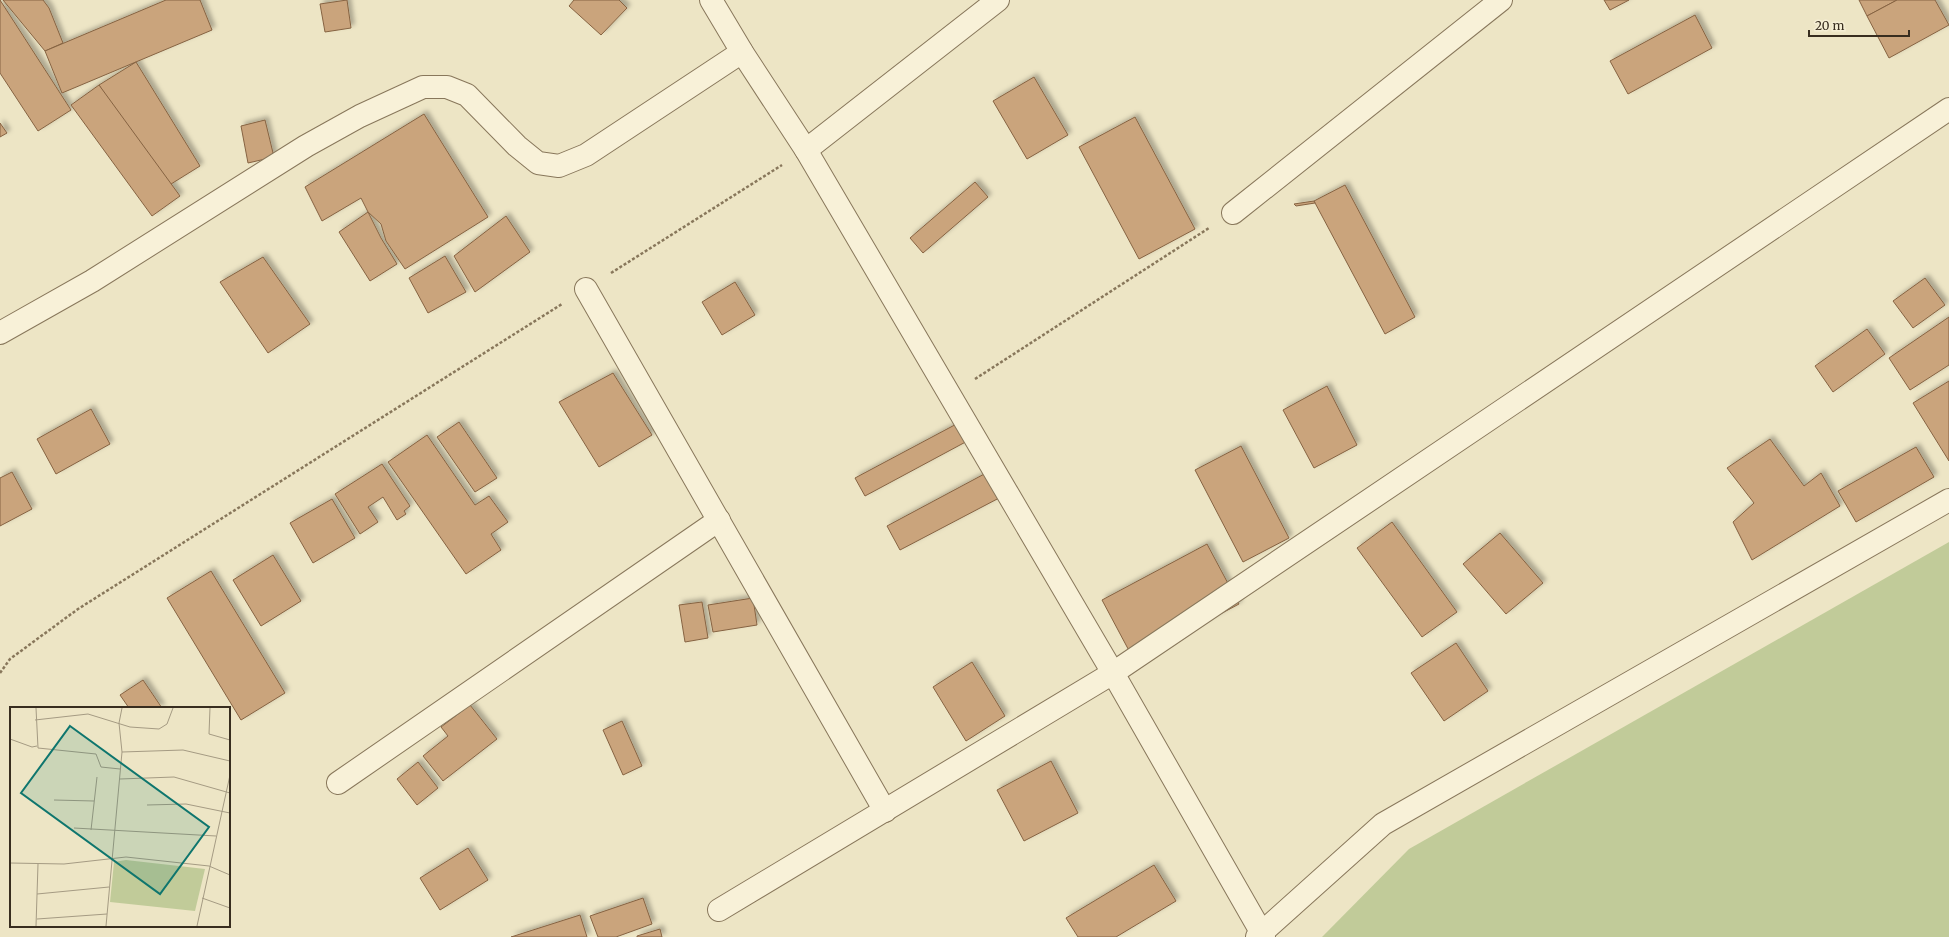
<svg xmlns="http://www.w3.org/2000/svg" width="1949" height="937" font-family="Merriweather,serif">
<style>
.green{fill:#c1cb99}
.building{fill:#caa47c;stroke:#866342;filter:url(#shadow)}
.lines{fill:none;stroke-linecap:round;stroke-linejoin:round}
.minor-casing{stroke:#88775b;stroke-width:24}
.path{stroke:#88775b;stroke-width:2.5;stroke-dasharray:3 2;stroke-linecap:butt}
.minor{stroke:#f8f1d8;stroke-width:22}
.inset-road{fill:none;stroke:#a59b83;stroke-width:1}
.view{fill:#0f766e;fill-opacity:0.15;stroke:#0f766e;stroke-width:2}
.inset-edge{fill:none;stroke:#382d1f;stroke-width:2}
</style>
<defs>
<filter id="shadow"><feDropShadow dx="3.5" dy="-3.5" stdDeviation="2" flood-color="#0004"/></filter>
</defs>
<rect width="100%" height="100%" fill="#ede5c5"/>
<polygon class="green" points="1949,542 1949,937 1322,937 1409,849"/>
<g class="building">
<polygon points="0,0 71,110 38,131 0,73"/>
<polygon points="3,0 43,0 49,8 63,43 45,51"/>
<polygon points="166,0 200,0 212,30 62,93 45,51"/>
<polygon points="347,0 351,28 325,32 320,4"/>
<polygon points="574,0 619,0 627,8 601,35 569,6"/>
<polygon points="1604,0 1629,0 1610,10"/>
<polygon points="1859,0 1897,0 1867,16"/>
<polygon points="1897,0 1935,0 1949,25 1889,58 1867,16"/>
<polygon points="1695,15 1712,48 1628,94 1610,61"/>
<polygon points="136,62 200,166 163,189 99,85"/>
<polygon points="1034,77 1068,135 1027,159 993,101"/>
<polygon points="99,85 180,196 152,216 71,105"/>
<polygon points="424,114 488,217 405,269 386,241 381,224 368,212 361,198 322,221 305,187"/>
<polygon points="1135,117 1195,229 1139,259 1079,147"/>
<polygon points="265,120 274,157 248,163 241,126"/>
<polygon points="0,123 7,133 0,137"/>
<polygon points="975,182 988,197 923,253 910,238"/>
<polygon points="1345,185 1415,317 1385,334 1314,201"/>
<polygon points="1314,201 1315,203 1296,206 1294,204"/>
<polygon points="368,212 381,238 397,264 370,281 339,232"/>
<polygon points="506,216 530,252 475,292 454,256"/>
<polygon points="445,256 466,292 428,313 409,278"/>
<polygon points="263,257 310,324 268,353 220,282"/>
<polygon points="1925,278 1945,305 1913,328 1893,301"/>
<polygon points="735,282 755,315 722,335 702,302"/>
<polygon points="1949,317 1949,365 1910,390 1889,358"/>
<polygon points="1867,329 1885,354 1833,392 1815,366"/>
<polygon points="613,373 652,435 599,467 559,402"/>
<polygon points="1949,381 1949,461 1913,403"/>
<polygon points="1327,386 1357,445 1314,468 1283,410"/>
<polygon points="91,409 110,444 56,474 37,439"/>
<polygon points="964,420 973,438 865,496 855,478"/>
<polygon points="459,422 497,478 475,492 437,437"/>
<polygon points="427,435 475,505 489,496 508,522 491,534 501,550 466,574 388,462"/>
<polygon points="1770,439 1804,486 1821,473 1840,506 1752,560 1733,522 1754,503 1727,468"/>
<polygon points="1241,446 1289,538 1243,562 1195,470"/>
<polygon points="1916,447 1934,477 1856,522 1838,491"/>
<polygon points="382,464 410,506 404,511 406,514 397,520 383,497 368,507 378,522 360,534 335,494"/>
<polygon points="12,472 32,509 0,526 0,478"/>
<polygon points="988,472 1001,497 900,550 887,526"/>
<polygon points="332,499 355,538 313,563 290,523"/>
<polygon points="1392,522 1457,612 1422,637 1357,548"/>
<polygon points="1500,533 1543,583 1506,614 1463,564"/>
<polygon points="1207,544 1239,604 1134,660 1102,600"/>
<polygon points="273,555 301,601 261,626 233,580"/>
<polygon points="211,571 285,693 241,720 167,598"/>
<polygon points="753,598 757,625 713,632 708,605"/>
<polygon points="702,602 708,638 685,642 679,605"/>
<polygon points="1456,643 1488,691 1444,721 1411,673"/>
<polygon points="972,662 1005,716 966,741 933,687"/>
<polygon points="143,680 162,708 129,708 120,695"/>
<polygon points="470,705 497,739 443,781 423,756 448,736 441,727"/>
<polygon points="622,721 642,766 623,775 603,730"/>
<polygon points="1051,761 1078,813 1024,841 997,790"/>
<polygon points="418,762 438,788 417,805 397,779"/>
<polygon points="468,848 488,880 440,910 420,878"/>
<polygon points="1154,865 1176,901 1116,937 1078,937 1066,918"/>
<polygon points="643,898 652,924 616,937 598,937 590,916"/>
<polygon points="580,915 587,937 511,937"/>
<polygon points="660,929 662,937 637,937 637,936"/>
</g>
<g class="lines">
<defs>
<g id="minor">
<polyline points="711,0 742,52 806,150 1113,673 1264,937"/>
<polyline points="806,150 998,0"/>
<polyline points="1233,213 1501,0"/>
<polyline points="586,289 885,811"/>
<polyline points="0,333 92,281 306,146 360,116 423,87 447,87 467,95 517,146 538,163 559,166 586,155 742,52"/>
<polyline points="338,783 719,520"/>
<polyline points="719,910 1113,673 1949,109"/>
<polyline points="1257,937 1383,824 1949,500"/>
</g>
</defs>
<use href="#minor" class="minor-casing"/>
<g class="path">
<polyline points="611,273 782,165"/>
<polyline points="975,379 1209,228"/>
<polyline points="0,673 10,659 78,609 562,304"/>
</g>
<use href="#minor" class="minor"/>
</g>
<g transform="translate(10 707)">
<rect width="220" height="220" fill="#ede5c5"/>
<path d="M116 153 195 162 185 204 100 195 104 155Z" fill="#c1cb99"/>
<path class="inset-road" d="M26 1 28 41 86 47 91 60 110 62M200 1 199 27 220 33M25 13 78 7 120 20 149 22 157 17 163 1M0 32 22 40 27 39M112 45 173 43 220 54M110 72 164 70 220 86M44 93 84 94M137 98 176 97 220 106M64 121 206 129M81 123 87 70M0 156 54 157 116 150 199 159 220 168M27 187 99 180M192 191 220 201M27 212 97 207M26 219 28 157M96 219 112 45 109 16 112 1M187 219 220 68"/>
<path class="view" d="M60 19 199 120 150 187 11 86Z"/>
<rect width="220" height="220" class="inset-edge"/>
</g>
<path d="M1809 30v6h100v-6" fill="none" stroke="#382d1f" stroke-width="2"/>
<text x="1815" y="30" font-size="12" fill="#382d1f" stroke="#f5eed4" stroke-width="3" paint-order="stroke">20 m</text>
</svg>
